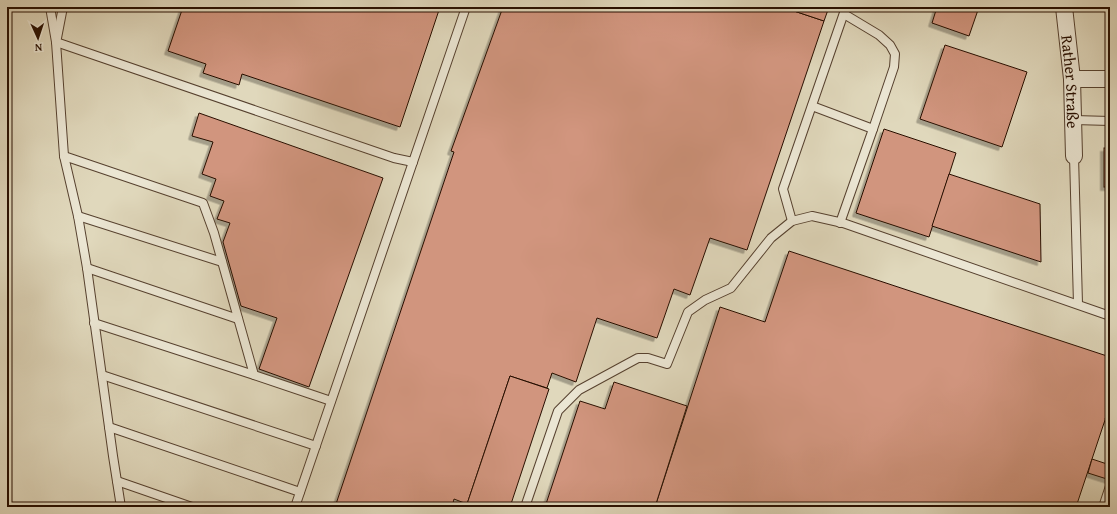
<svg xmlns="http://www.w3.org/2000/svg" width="1117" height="514" font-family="'Gentium Book Plus',serif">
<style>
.building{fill:#d1957e;stroke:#280f00;filter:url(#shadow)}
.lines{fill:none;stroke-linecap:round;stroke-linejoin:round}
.service-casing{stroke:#56412f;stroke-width:10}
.minor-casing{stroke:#56412f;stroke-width:18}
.service{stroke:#ebe6d3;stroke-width:8}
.minor{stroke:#ebe6d3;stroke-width:16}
.labels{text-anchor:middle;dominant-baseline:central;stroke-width:4;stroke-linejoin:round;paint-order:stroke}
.street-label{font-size:16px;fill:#280f00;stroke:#ebe6d3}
</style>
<defs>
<filter id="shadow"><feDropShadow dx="-3.5" dy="3.5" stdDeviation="0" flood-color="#0004"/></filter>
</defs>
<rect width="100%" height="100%" fill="#e0d8bc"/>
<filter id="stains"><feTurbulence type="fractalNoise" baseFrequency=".005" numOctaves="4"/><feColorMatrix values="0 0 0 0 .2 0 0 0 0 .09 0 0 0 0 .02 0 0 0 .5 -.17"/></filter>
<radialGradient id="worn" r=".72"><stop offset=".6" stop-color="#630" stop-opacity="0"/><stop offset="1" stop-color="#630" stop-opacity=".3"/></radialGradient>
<g class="building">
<polygon points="183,7 440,7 400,127 242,74 239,85 203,73 206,64 168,51"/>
<polygon points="503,7 782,7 824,21 747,250 710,238 690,295 674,289 657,338 597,318 576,382 552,373 547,388 510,376 467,504 454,499 452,507 335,507 454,152 451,151"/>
<polygon points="782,7 829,7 824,21"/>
<polygon points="937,7 979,7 969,36 932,23"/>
<polygon points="945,45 1027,72 1002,147 920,119"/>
<polygon points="199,113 383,178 309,387 259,369 277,318 241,306 223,242 230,223 217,219 224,201 210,196 216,179 202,174 213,142 192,136"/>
<polygon points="884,129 956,153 929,237 856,213"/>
<rect x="1104" y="148" width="6" height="39"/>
<polygon points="949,174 1040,204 1041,262 932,226"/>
<polygon points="789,251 1110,357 1110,405 1076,507 655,507 720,307 765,322"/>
<polygon points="510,376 549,389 510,507 466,507"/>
<polygon points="614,382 687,406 655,507 545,507 580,401 605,409"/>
<polygon points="1110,405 1110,420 1105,419"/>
<polygon points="1092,459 1110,465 1110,480 1088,473"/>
</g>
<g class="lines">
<defs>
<g id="service">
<polyline points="50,7 56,42 64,156 78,216 87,268 113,456 121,507"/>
<polyline points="844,14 879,35 890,45 895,54 894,67 873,129"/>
<polyline points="57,38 63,7"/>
<polyline points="56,42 394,158 413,162"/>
<polyline points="812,106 873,129 840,223"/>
<polyline points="1074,120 1110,121"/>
<polyline points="64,156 203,203 214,233 254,375 331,401"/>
<polyline points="1074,156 1078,304"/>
<polyline points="78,216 222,262"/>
<polyline points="792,221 783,189 846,7"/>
<polyline points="87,268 238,319"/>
<polyline points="94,323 254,375"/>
<polyline points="102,375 316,446"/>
<polyline points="109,427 300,492"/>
<polyline points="117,481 192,507"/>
<polyline points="295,507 466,7"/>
<polyline points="525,507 558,411 579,390 638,358 648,358 667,364 688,312 705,300 731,288 771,238 792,221 812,216 843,223 1110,316"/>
<polyline points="1103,507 1110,486"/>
</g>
<g id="minor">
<path id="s1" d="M1064 7 1072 79 1074 156"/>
<polyline points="1072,79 1110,79"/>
</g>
</defs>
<use href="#service" class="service-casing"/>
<use href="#minor" class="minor-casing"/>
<use href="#service" class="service"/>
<use href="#minor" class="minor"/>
</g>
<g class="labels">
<g class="street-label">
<text stroke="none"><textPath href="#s1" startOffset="75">Rather Straße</textPath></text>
</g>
</g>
<rect width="1117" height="514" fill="none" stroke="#e0d8bc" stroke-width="24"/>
<rect x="8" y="8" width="1101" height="498" fill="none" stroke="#280f00" stroke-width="2"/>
<rect x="12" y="12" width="1093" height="490" fill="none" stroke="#280f00"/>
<g transform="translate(38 38) rotate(177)" stroke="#ebe6d3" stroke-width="3" paint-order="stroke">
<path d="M0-3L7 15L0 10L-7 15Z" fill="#280f00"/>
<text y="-6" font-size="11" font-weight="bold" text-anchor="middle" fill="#280f00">N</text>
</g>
<rect width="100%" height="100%" filter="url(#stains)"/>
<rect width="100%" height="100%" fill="url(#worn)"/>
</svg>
